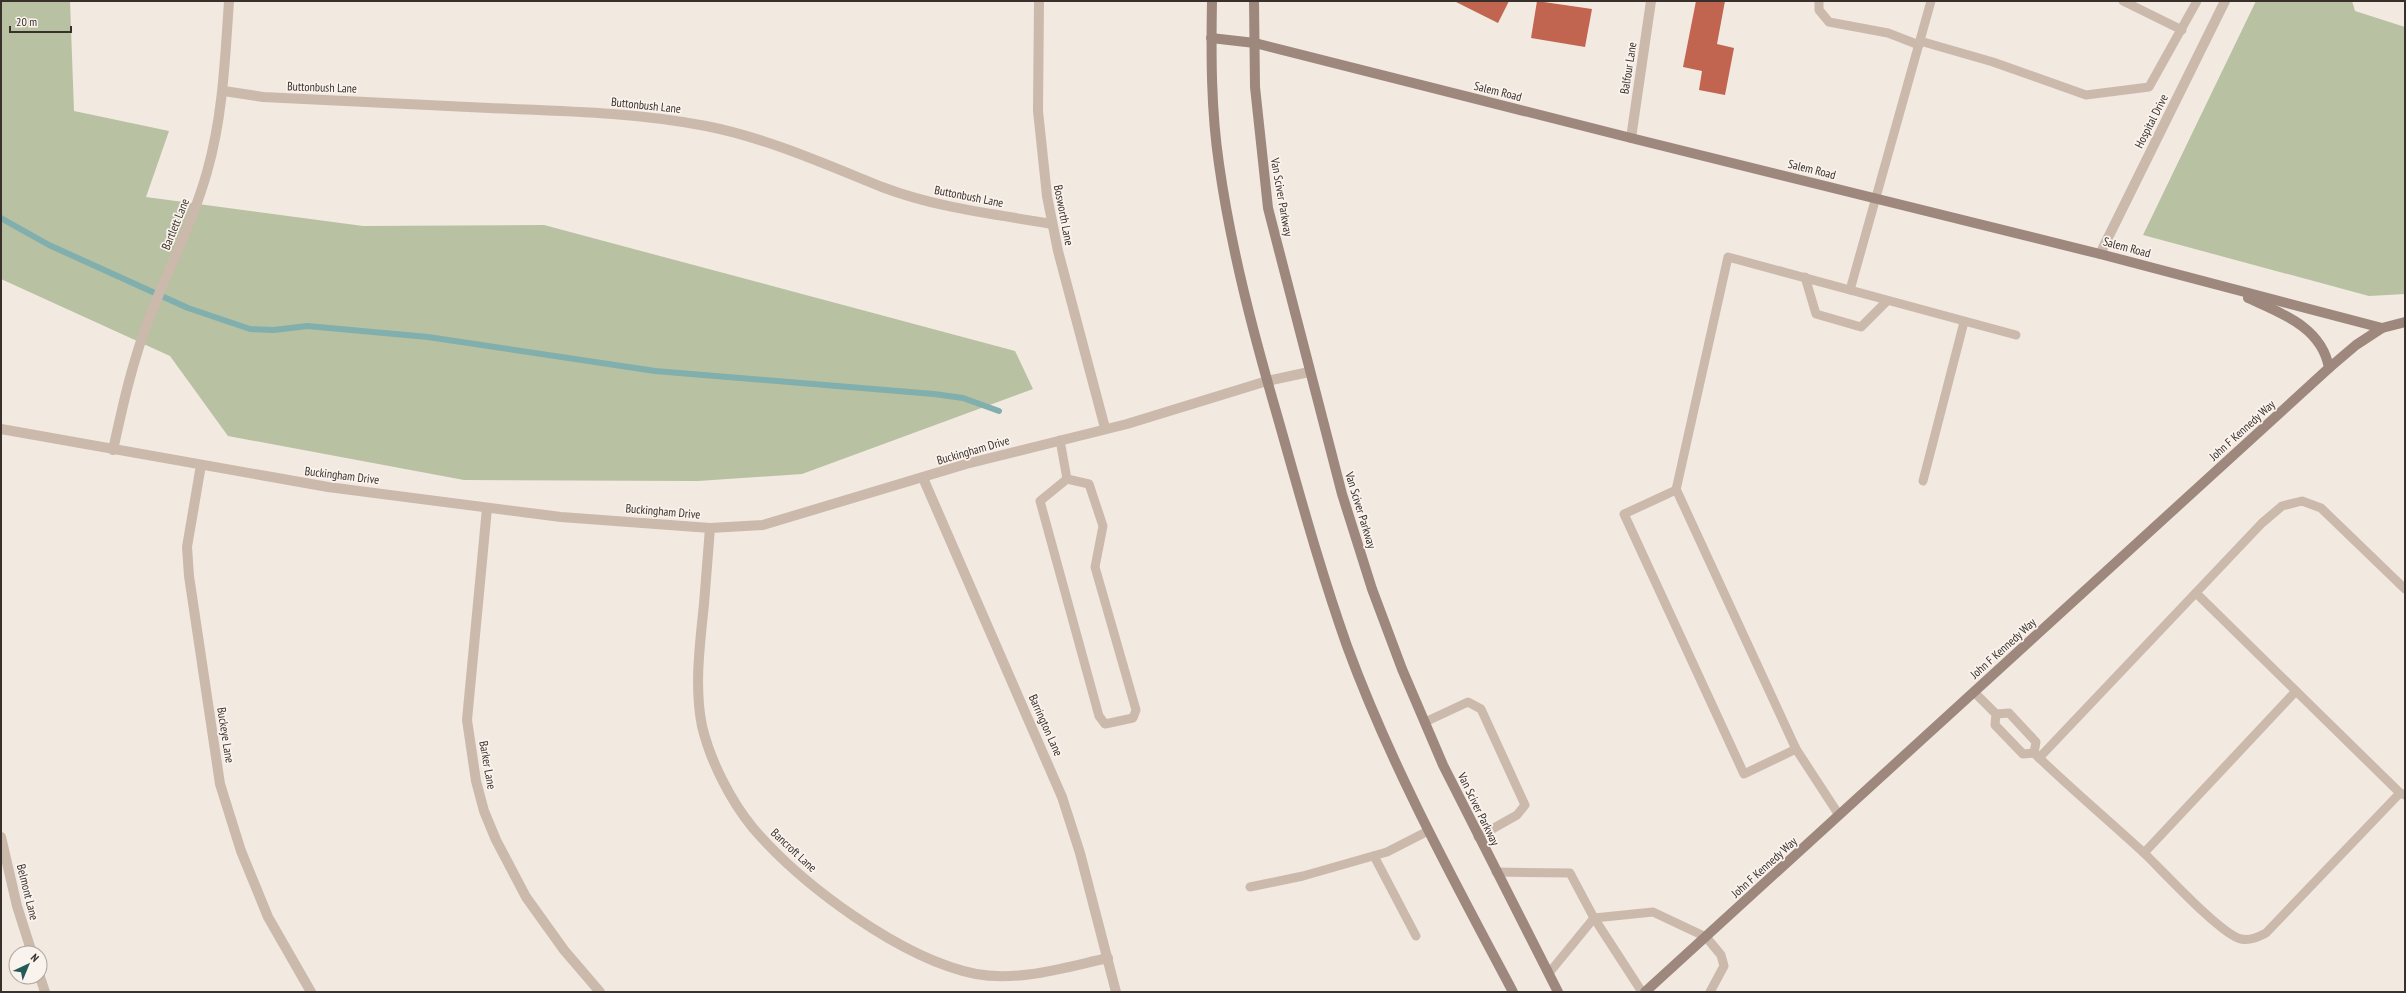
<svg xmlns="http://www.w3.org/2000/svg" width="2406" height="993" font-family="'PT Sans Narrow',sans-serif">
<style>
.green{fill:#b8c1a1}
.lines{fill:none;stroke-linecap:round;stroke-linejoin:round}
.stream{stroke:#80afae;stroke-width:6}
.building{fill:#c16550}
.lane{stroke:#cbb9ac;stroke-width:9}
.street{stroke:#cbb9ac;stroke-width:10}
.secondary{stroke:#9e887e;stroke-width:10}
.labels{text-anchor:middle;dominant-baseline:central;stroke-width:3.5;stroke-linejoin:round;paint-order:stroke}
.street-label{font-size:12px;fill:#392f2b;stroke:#faf3ed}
</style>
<rect width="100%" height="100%" fill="#f2e9e1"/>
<g class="green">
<polygon points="1,1 70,1 74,111 169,131 146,197 363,226 544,225 1015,351 1033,389 802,474 698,481 464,480 228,436 170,356 1,279"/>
<polygon points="2256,1 2352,1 2355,11 2405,27 2405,294 2369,296 2143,235"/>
</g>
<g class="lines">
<polyline class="stream" points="1,218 49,245 188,308 250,329 274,330 307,326 428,337 655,371 934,394 963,398 999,411"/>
</g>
<g class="building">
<polygon points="1454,1 1509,1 1498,23"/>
<polygon points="1537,1 1592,9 1585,47 1531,38"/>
<polygon points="1696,1 1725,1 1717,44 1734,48 1725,95 1699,90 1702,71 1683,67"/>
</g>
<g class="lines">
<g class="lane">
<polyline points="1819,1 1819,10 1829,22 1888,33 1919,45"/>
<polyline points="2123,1 2182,30"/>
<polyline points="1920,41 1993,62 2086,95 2149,87 2197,1"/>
<polyline points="1805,277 1816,314 1861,327 1886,302"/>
<polyline points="1850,290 2016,335"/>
<polyline points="1060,440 1067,479 1040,501 1099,716 1105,724 1133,718 1136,710 1095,567 1103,526 1089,484 1067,479"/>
<polyline points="1923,481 1964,322"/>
<polyline points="1676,489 1796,749"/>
<polyline points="2196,593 2400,793"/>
<polyline points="1974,692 1996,714 1995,725 2023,754 2034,753"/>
<polyline points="1996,714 2009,713 2036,742 2034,753"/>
<polyline points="1425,722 1468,702 1481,709 1525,805 1517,815 1478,837"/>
<path d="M2034 753C2069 787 2107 819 2144 853 2162 870 2221 935 2241 939 2250 941 2258 937 2266 933L2400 793 2405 795"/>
<polyline points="2039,758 2262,523 2282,506 2302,501 2321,508 2405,589"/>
<polyline points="1839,815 1796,749 1744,774 1624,514 1676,490 1728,257 1850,290 1931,1"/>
<polyline points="2144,853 2296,691"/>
<polyline points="1374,856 1416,936"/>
<polyline points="1496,872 1570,873 1594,918 1642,992"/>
<polyline points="1250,887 1303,876 1387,852 1428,831"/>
<polyline points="1549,973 1594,918 1653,912 1706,937 1721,955 1724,966 1710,992"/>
</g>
<g class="street">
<polyline points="1039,1 1038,111 1047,196 1058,251 1105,428"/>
<path d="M224 91 263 97C338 101 413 105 489 108 561 111 635 112 706 126 767 138 825 164 882 187 937 208 994 214 1052 224"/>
<polyline points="1631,138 1651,1"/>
<polyline points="2100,254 2225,1"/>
<polyline points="1,429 328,487 561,517 710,528 763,525 966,464 1127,424 1267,381 1309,372"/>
<path d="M113 450C123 404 133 359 150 316 169 267 193 222 207 172 223 116 225 59 229 1"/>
<polyline points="201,465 187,547 189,576 220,784 241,851 268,917 311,992"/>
<polyline points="923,478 1062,797 1080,853 1116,992"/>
<polyline points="487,508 467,720 476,781 484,811 496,840 526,897 564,950 600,992"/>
<path d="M710 528C708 553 706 579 704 604 700 644 694 686 702 726 710 760 730 800 753 828 802 885 901 959 976 974 1019 982 1066 967 1108 958"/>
<polyline points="1,837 17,906 32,953"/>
<polyline points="40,977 45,992"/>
</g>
<g class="secondary">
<path d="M1212 1C1211 55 1211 110 1219 164 1231 249 1253 332 1277 415 1299 492 1320 570 1347 646 1391 766 1453 879 1513 992"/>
<polyline points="1254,1 1255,87 1268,208 1342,494 1372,589 1402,669 1443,765 1558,992"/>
<polyline points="1211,38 1255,43 1631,138 2100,254 2382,328 2405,322"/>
<path d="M2248 298C2281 313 2322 327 2329 368"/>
<polyline points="1645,992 2329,368 2356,345 2382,328"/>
</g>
</g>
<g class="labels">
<g class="street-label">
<text transform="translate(1628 68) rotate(-81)">Balfour Lane</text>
<text transform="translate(322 87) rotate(2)">Buttonbush Lane</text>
<text transform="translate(1498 91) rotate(14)">Salem Road</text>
<text transform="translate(646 105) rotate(6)">Buttonbush Lane</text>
<text transform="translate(2151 121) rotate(-63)">Hospital Drive</text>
<text transform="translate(1812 169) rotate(14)">Salem Road</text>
<text transform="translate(969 196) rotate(11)">Buttonbush Lane</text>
<text transform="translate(1282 197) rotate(80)">Van Sciver Parkway</text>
<text transform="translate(1064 215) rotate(79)">Bosworth Lane</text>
<text transform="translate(175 224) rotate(-68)">Bartlett Lane</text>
<text transform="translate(2127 247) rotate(15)">Salem Road</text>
<text transform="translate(2242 430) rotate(-42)">John F Kennedy Way</text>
<text transform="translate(973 450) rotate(-16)">Buckingham Drive</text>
<text transform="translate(342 475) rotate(7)">Buckingham Drive</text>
<text transform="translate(1361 510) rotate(73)">Van Sciver Parkway</text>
<text transform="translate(663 511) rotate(5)">Buckingham Drive</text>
<text transform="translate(2003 648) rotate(-42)">John F Kennedy Way</text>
<text transform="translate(1046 725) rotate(66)">Barrington Lane</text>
<text transform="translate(226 735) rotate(81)">Buckeye Lane</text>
<text transform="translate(488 765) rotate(80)">Barker Lane</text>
<text transform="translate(1479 809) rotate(64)">Van Sciver Parkway</text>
<text transform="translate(794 850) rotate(43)">Bancroft Lane</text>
<text transform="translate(1764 867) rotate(-42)">John F Kennedy Way</text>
<text transform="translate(28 892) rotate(76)">Belmont Lane</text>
</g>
</g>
<rect width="2406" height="993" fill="none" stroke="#392f2b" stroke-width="4"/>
<g transform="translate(28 965) rotate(44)"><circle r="19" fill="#faf3ed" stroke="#ada59f"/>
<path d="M0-3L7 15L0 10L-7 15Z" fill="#225959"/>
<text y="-6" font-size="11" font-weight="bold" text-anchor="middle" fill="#392f2b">N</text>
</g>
<path d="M10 26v6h61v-6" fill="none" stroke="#392f2b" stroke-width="2"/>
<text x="16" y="26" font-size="12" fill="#392f2b" stroke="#faf3ed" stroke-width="3" paint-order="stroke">20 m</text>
</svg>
